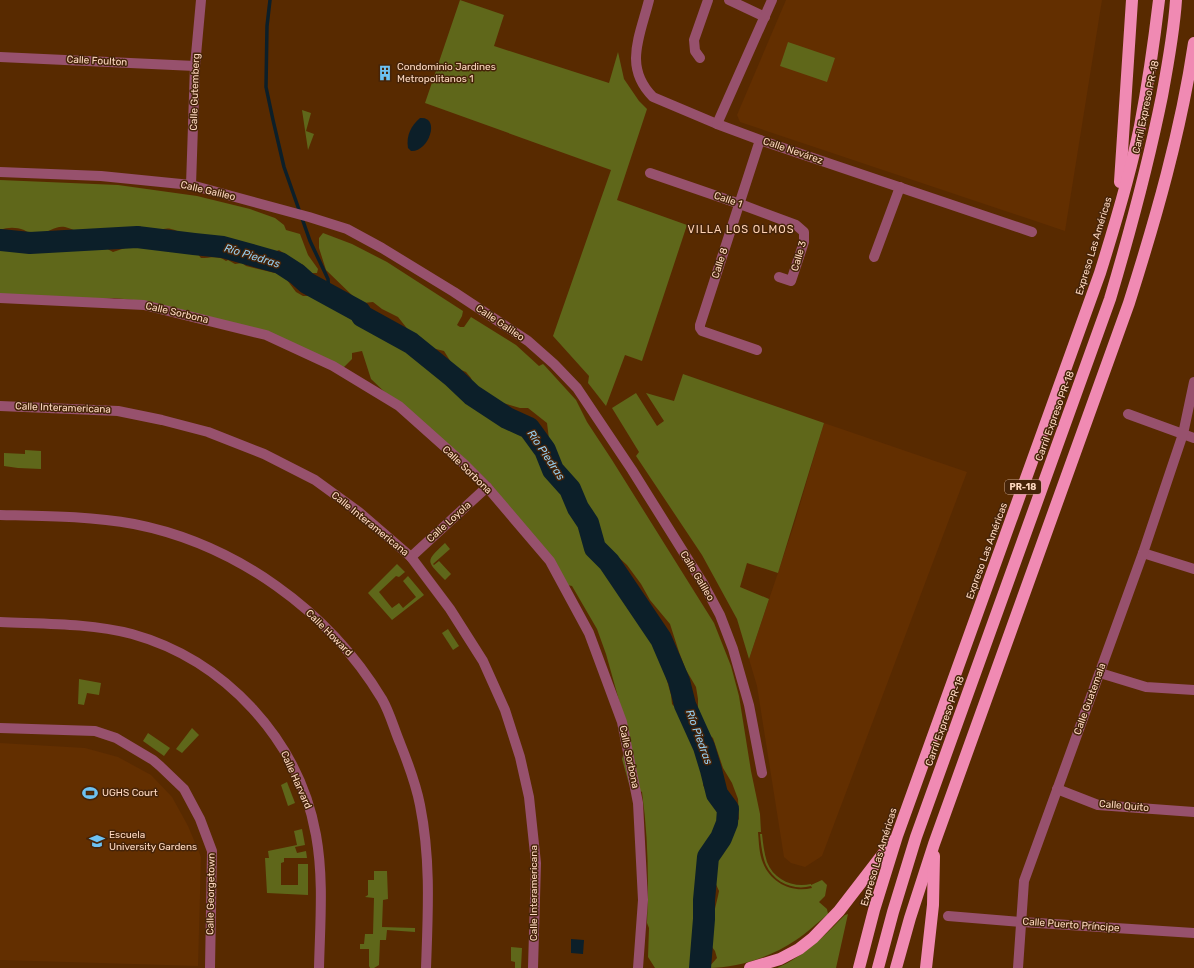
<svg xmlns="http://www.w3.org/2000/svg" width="1194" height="968" font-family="Rubik,sans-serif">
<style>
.built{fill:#632f00}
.green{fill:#5f671a}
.water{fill:#0c1f29}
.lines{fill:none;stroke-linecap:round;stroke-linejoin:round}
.stream{stroke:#0c1f29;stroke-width:3.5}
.river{stroke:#0c1f29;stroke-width:22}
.minor{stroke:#97516d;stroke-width:10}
.highway{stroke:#f08ab3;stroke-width:12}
.labels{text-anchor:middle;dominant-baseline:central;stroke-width:3;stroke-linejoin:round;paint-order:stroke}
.shield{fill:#462409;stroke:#c7a38a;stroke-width:1}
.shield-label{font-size:9px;font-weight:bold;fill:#fed9c1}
.street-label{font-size:10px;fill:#fed9c1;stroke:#462409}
.poi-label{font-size:10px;fill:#fed9c1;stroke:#462409;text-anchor:start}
.neighbourhood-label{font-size:11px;letter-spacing:1px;fill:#ffd2b5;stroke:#462409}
.water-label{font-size:11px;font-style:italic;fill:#95cef0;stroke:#462409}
</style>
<rect width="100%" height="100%" fill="#582a00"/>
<g class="built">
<polygon points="786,0 1102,0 1065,231 740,122 737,115"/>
<polygon points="824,423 967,472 822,856 805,867 791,863 784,857 757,686 749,659 794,525"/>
<polygon points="0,743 85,748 118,757 151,775 172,797 188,826 201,857 198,966 0,960"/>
</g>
<g class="green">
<polygon points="460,0 504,15 494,46 609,83 618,52 624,79 639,101 647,109 617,200 687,225 642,361 625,355 606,406 588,383 589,376 553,336 611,170 425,103"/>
<polygon points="788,42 835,58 827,82 780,66"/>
<polygon points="302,110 311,113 306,131 314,134 308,150"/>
<path d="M0 180 118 185 197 196 250 209 275 218 284 225 286 230 300 234 308 255 318 269 317 273H311L302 264C296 265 293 264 288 261V256L279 250C271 254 265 249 259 246L257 249C243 250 241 249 231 239L201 236C191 241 181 231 171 229 163 227 155 233 148 231 145 230 142 228 140 226 128 236 135 235 119 231L117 234 112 235 104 233C95 240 76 230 65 227 56 225 48 233 39 234 33 235 29 233 24 230 16 227 8 227 0 230Z"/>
<path d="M323 233 352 244 387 262 463 311 462 316 457 325 460 327H464L471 317 516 345 539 366 543 364 545 366 576 400 587 422 612 460 714 623 731 666 739 696 751 771 760 814 761 832H758C759 843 759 853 763 863 771 883 792 893 812 888L811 886C793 891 774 882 766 865 762 855 761 844 760 834H762C763 843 764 853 767 862 774 880 793 888 811 884V885L822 880 827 885 825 896 819 902 827 909 828 914C817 923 807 933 796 940 771 957 738 968 708 968L717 958 715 951 709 943V934L718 896 719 891 715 882 717 864 720 853 733 836 734 826 739 819 738 799 732 783 723 768 713 738 703 730 699 720 698 712V699L696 687 686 670 679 652 670 624 650 600 641 584 627 565 615 554 609 555 602 549 598 540 597 520 578 489 555 456 549 439 547 423 528 408H520L486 398 474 387 471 378 466 372 454 367 444 351 428 347 420 343 413 336 398 317 382 309 373 302 363 303 357 300 326 270 319 248V238Z"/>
<path d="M0 243C20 249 41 252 62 249 67 248 72 246 77 246 86 245 94 249 102 246L113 252 131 246 154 249 163 245 178 247 185 245 192 247 201 258C210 258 219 255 226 261L228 260 235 264 242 263 246 266 279 274 287 280 296 292 303 296H320L326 300 337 303 343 301H348L360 307 372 317 396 326 403 331 416 352 441 372 471 402 480 404 486 407 491 418 499 425 520 435 540 451 548 469 562 488 567 491C566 511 574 513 582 529 586 536 588 543 591 550L598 549 606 557 605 568 609 577 629 608 636 615 661 659 671 695 672 704 681 714 690 741 697 752 698 758 703 766 707 769 703 785 719 816 718 829 715 837 708 846 703 863 698 896 708 902V908L699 918 692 931 695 968H655L648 957 649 928 647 923C649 880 648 835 642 792L629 784 622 759 629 736 606 654 597 629 572 586 558 583V569L491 484 460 454 391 398 371 379 362 351 352 353V359L343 368 314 353 143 301 114 298 102 299 0 296Z"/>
<polygon points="683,374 824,423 778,573 747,563 740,587 769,599 749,659 737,619 702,555 636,456 639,452 612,408 636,393 657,426 664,421 646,393 674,401"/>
<polygon points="25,450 41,451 41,469 18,468 4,466 4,453 25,454"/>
<path d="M445 543 450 549 433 564 434 565 439 561 451 574 445 580C426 560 425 562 445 543Z"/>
<polygon points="397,564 405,572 399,577 396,576 379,592 392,608 399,603 403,608 416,597 403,581 408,576 424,595 392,620 368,593"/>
<polygon points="448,629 459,646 453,650 442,633"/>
<polygon points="79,679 101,683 99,695 87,693 84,705 78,704"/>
<polygon points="192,728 199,735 182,753 176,749"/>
<polygon points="148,733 170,748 164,756 143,741"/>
<polygon points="287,782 295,803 288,806 281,785"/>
<polygon points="302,829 305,845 295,847 297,853 306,851 307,858 284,858 284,862 281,863 281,885 298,885 298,864 308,864 308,895 267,893 265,858 269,858 268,851 297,845 294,831"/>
<polygon points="374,871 387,871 388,899 383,900 382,927 415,928 415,932 387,930 386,940 380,940 379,965 374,968 370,968 369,966 369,949 360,949 360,944 364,944 365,934 373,934 374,898 365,897 368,895 368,880 374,880"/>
<path d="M848 914 836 968H777C806 955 823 937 845 915Z"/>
<polygon points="511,947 522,948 521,968 515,968 515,962 511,961"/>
</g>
<g class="water">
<path d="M420 118C441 116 429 152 411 151L408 148C406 135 411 126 420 118Z"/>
<polygon points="571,939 584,940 583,954 571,953"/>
</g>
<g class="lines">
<polyline class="stream" points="270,0 267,26 266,87 273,120 284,167 310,241 328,279 329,295"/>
<polyline class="river" points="0,240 30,243 137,237 194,244 223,247 280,263 297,274 307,283 360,312 362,316 411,343 453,377 472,395 507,418 529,428 545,450 553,470 570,489 578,508 588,523 595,548 609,562 661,639 679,681 685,705 704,747 711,770 717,794 728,809 727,823 721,838 708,857 704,900 704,919 700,968"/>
<g class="minor">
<path d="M649 0C640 36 623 67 653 97L717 124 760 140 1032 232"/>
<polyline points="729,0 765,17"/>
<polyline points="0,57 195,66"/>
<polyline points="700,58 695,51 694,40 708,0"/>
<polyline points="717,124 772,0"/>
<polyline points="0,172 101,176 191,185 309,217 347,229 382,248 454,292 528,341 554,364 577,388 632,470 704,585 720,615 733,649 749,705 762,773"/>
<polyline points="650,173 740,204 796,225 804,232 804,242 791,281 779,277"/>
<polyline points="191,185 195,66 201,0"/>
<polyline points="874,257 900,187"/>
<polyline points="0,298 144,305 266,335 333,366 399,406 464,464 487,487 550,561 589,633 622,722 638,803 643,900 638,968"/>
<polyline points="757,350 702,331 700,328 700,325 760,140"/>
<polyline points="0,406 118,411 162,420 208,432 264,454 315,480 359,512 411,557 450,609 483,661 505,710 520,757 529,797 536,863 533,968"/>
<polyline points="1128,414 1194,438"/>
<path d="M0 515C44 516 90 516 134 524 236 544 329 611 382 699 390 713 394 729 400 743 408 763 416 784 420 805 431 860 428 912 426 968"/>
<polyline points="1143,553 1194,569"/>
<polyline points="411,557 487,487"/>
<path d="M0 622C44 624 90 623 132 634 225 660 299 740 316 835 324 879 320 924 319 968"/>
<polyline points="1100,673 1146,687 1194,690"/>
<polyline points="0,728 95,731 116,738 153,760 160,766 184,789 200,819 212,851 210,968"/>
<polyline points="1057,789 1098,805 1194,812"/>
<polyline points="948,916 1022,922 1194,933"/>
<polyline points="1018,968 1024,881 1143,553 1183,434 1194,382"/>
</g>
<g class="highway">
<polyline points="1120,182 1132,0"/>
<polyline points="750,968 780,959 799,949 813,938 839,911 893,841"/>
<path d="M859 968 874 910 897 836 1100 273C1115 225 1130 176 1140 126 1148 84 1154 42 1159 0"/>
<path d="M878 968 893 912 916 837 1110 299C1130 232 1148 165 1162 96 1168 64 1174 32 1176 0"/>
<path d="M896 968 910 918 934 844 1129 303C1156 218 1181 131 1194 43"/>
<polyline points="926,968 933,905 934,856"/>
</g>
</g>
<defs>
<symbol id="building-bare" viewBox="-9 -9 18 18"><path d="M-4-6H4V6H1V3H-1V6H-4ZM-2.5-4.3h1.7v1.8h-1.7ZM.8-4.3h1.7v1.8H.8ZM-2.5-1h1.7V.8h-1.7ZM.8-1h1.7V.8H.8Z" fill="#6dc2f3" stroke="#462409" stroke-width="2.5" paint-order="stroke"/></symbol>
<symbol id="stadium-bare" viewBox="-9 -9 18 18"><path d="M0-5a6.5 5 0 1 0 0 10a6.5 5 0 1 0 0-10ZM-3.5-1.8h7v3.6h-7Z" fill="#6dc2f3" stroke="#462409" stroke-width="2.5" paint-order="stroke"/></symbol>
<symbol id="school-bare" viewBox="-9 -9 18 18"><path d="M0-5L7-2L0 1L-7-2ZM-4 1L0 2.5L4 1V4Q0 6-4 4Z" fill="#6dc2f3" stroke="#462409" stroke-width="2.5" paint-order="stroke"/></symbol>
</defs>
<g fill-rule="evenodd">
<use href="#building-bare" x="374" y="62" width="22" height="22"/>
<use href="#stadium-bare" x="79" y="782" width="22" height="22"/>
<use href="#school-bare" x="86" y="830" width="22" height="22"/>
</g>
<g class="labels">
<rect class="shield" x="1005" y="480" width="36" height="14" rx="3"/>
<g class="shield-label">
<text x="1023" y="487">PR-18</text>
</g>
<g class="street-label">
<text transform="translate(97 61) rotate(3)">Calle Foulton</text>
<text transform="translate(195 92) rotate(-88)">Calle Gutemberg</text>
<text transform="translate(1146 107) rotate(-78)">Carril Expreso PR-18</text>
<text transform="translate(793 151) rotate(19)">Calle Nevárez</text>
<text transform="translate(208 191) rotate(13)">Calle Galileo</text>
<text transform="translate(728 200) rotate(19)">Calle 1</text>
<text transform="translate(1094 246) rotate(-73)">Expreso Las Américas</text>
<text transform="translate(799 256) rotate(-74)">Calle 3</text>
<text transform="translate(720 263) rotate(-72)">Calle 8</text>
<text transform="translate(177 313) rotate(13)">Calle Sorbona</text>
<text transform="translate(500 323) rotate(34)">Calle Galileo</text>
<text transform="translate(63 408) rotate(2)">Calle Interamericana</text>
<text transform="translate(1055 416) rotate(-70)">Carril Expreso PR-18</text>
<text transform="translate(467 470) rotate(44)">Calle Sorbona</text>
<text transform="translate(449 522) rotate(-42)">Calle Loyola</text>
<text transform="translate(370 524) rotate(39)">Calle Interamericana</text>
<text transform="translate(987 551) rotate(-70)">Expreso Las Américas</text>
<text transform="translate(697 576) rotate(59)">Calle Galileo</text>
<text transform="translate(329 633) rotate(45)">Calle Howard</text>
<text transform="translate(1090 699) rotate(-70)">Calle Guatemala</text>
<text transform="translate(945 721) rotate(-70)">Carril Expreso PR-18</text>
<text transform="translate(629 757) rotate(78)">Calle Sorbona</text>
<text transform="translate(296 780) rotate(66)">Calle Harvard</text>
<text transform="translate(1124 806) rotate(5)">Calle Quito</text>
<text transform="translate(879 857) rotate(-73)">Expreso Las Américas</text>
<text transform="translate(534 893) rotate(-90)">Calle Interamericana</text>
<text transform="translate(211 894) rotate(-89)">Calle Georgetown</text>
<text transform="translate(1071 925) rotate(4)">Calle Puerto Príncipe</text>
</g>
<g class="poi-label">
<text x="397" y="67">Condominio Jardines<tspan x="397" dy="12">Metropolitanos 1</tspan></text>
<text x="102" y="793">UGHS Court</text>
<text x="109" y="835">Escuela<tspan x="109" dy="12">University Gardens</tspan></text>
</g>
<g class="neighbourhood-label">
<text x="741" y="229">VILLA LOS OLMOS</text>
</g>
<g class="water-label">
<text transform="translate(252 256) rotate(17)">Río Piedras</text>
<text transform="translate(546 455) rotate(56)">Río Piedras</text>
<text transform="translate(699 737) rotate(70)">Río Piedras</text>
</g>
</g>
</svg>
